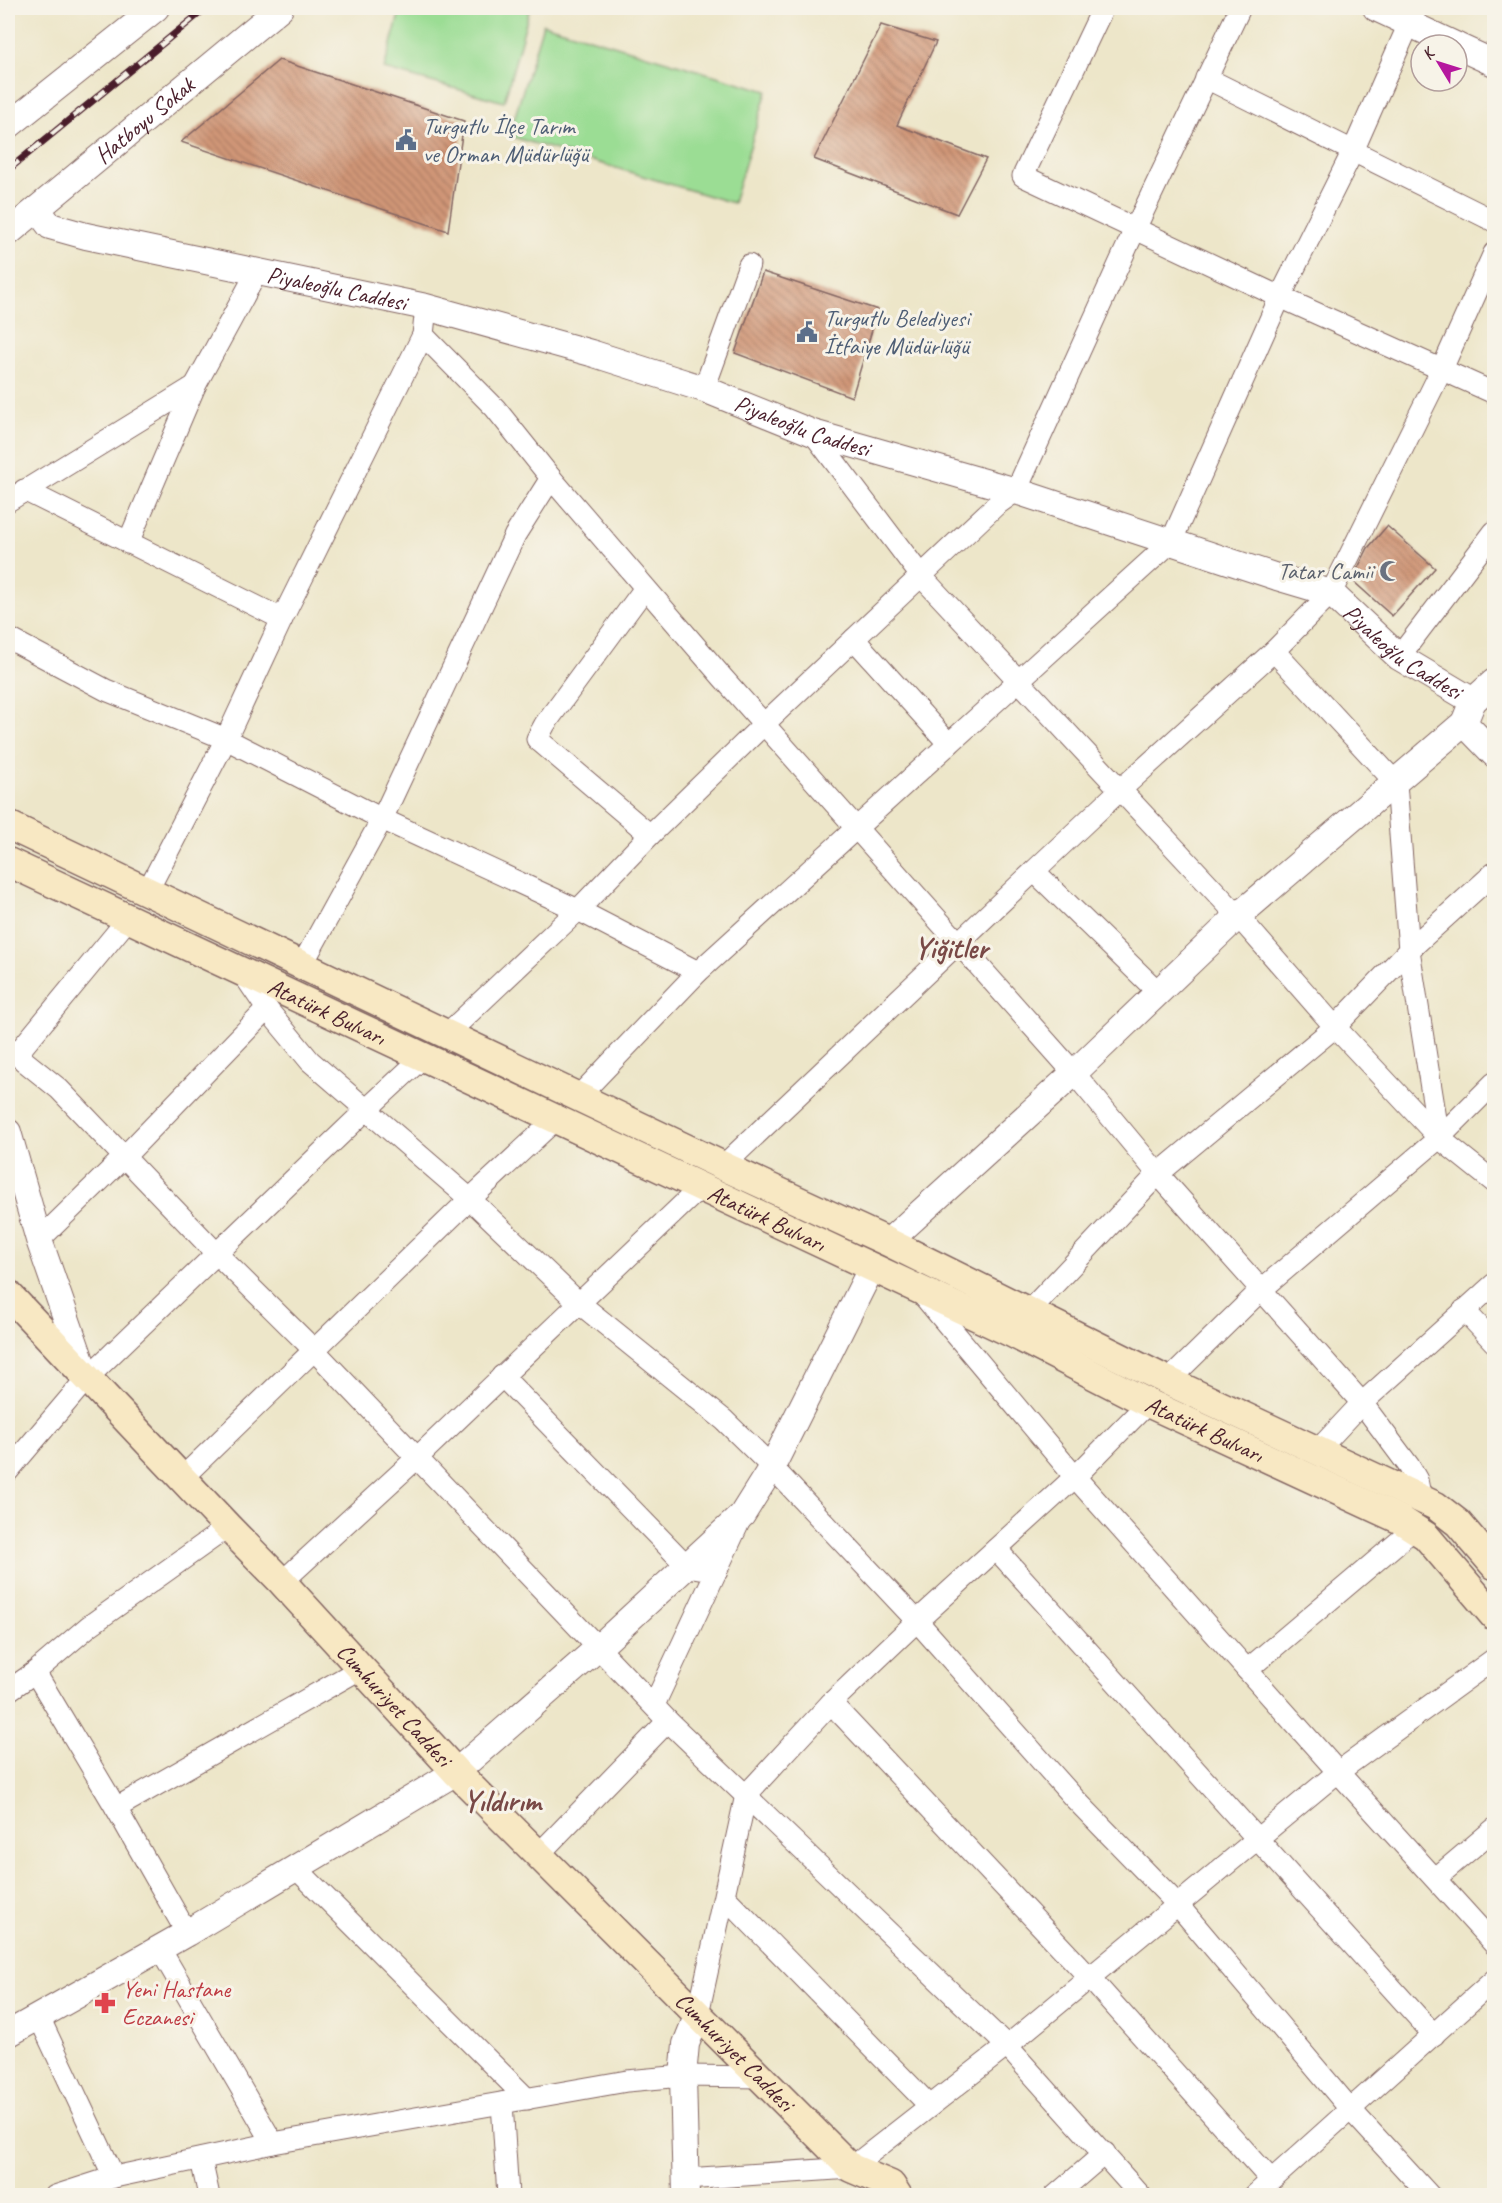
<svg xmlns="http://www.w3.org/2000/svg" width="1502" height="2203" font-family="Caveat,sans-serif">
<style>
.pitch{fill:#9bdd94;stroke:#727e60;stroke-width:1.5}
.building{fill:url(#building-back-hatch)}
.lines{fill:none;stroke-linecap:round;stroke-linejoin:round}
.minor-casing{stroke:#836562;stroke-width:23}
.tertiary-casing{stroke:#836562;stroke-width:28}
.secondary-casing{stroke:#836562;stroke-width:31}
.minor{stroke:#fff;stroke-width:21}
.tertiary{stroke:#fff;stroke-width:26}
.secondary{stroke:#f8e8c3;stroke-width:28}
.rail-casing{stroke:#4a1f2b;stroke-width:7}
.rail{stroke:#f7f3e8;stroke-width:4.5;stroke-dasharray:14;stroke-linecap:butt}
.labels{text-anchor:middle;dominant-baseline:central;stroke-width:6;stroke-linejoin:round;paint-order:stroke}
.street-label{font-size:24px;fill:#4a1f2b;stroke:#f7f3e8}
.service-label{font-size:24px;fill:#4e5e75;stroke:#f7f3e8;text-anchor:start}
.worship-label{font-size:24px;fill:#5b616d;stroke:#f7f3e8;text-anchor:end}
.health-label{font-size:24px;fill:#be3a42;stroke:#f7f3e8;text-anchor:start}
.district-label{font-size:30px;font-weight:bold;fill:#794946;stroke:#f7f3e8}
</style>
<defs>
<pattern id="building-back-hatch" width="6" height="6" patternUnits="userSpaceOnUse" patternTransform="scale(1.5)"><rect width="6" height="6" fill="#d09677"/><path d="M-1 5l2 2M0 0l6 6M5-1l2 2" fill="none" stroke="#ab7a62"/></pattern>
</defs>
<rect width="100%" height="100%" fill="#f7f3e8"/>
<filter id="ink" filterUnits="userSpaceOnUse"><feTurbulence type="fractalNoise" baseFrequency=".0167" numOctaves="2"/><feDisplacementMap in="SourceGraphic" scale="12" xChannelSelector="R" yChannelSelector="G"/><feConvolveMatrix kernelMatrix="1 2 1 2 8 2 1 2 1" color-interpolation-filters="sRGB"/></filter>
<filter id="wash" filterUnits="userSpaceOnUse"><feTurbulence type="fractalNoise" baseFrequency=".008" numOctaves="4" result="noise"/><feDisplacementMap in="SourceGraphic" scale="24" xChannelSelector="R" yChannelSelector="G"/><feGaussianBlur stdDeviation="1.35" result="paint"/><feColorMatrix in="noise" values="0 0 0 0 0 0 0 0 0 0 0 0 0 0 0 0 0 1.4 0 .05"/><feComposite in="paint" operator="in"/></filter>
<g filter="url(#wash)">
<rect width="100%" height="100%" fill="#ede6c9"/>
<g class="pitch">
<polygon points="401,8 530,8 504,102 384,69"/>
<polygon points="543,24 767,91 733,203 509,136"/>
</g>
<g id="blocks">
<g class="building">
<polygon points="881,25 936,42 897,125 986,159 957,214 814,159"/>
<polygon points="279,60 464,121 448,231 181,142"/>
<polygon points="763,272 878,310 852,397 735,353"/>
<polygon points="1387,526 1435,568 1392,616 1352,580 1368,548"/>
</g>
</g>
</g>
<g filter="url(#ink)">
<use href="#blocks" fill-opacity="0" stroke="#836562" stroke-width="1.5"/>
<g class="lines">
<defs>
<g id="minor">
<polyline points="1103,8 1023,176 1280,297 1494,393"/>
<polyline points="1206,78 1494,221"/>
<polyline points="423,335 495,408 551,478"/>
<polyline points="704,389 749,265"/>
<polyline points="813,433 921,576 1238,916 1335,1027 1439,1138 1494,1182"/>
<polyline points="24,490 282,619"/>
<polyline points="8,501 195,386"/>
<polyline points="128,543 195,386 257,272"/>
<polyline points="645,588 545,724 537,739 650,835"/>
<polyline points="8,638 106,690 226,739 382,819 578,910 698,972"/>
<polyline points="854,639 949,744"/>
<polyline points="1274,651 1396,783 1409,950 1439,1138"/>
<polyline points="1399,657 1494,532"/>
<polyline points="1034,871 1119,791 1274,651 1331,593 1442,369 1494,253"/>
<polyline points="147,892 226,739 282,619 423,335 426,307"/>
<polyline points="302,965 382,819 515,535 551,478 723,678 1074,1073 1158,1174 1362,1403 1409,1466 1417,1480 1421,1499"/>
<polyline points="242,972 267,1009 310,1061 470,1199 579,1303 724,1420 772,1467 917,1621 1074,1798 1177,1904 1351,2110 1430,2196"/>
<polyline points="447,1034 578,910 650,835 764,724 995,506 1016,491 1135,229 1240,8"/>
<polyline points="8,1048 59,1089 217,1254 314,1350 668,1721 1007,2046 1141,2196"/>
<polyline points="16,1055 128,919"/>
<polyline points="578,1097 698,972 1171,542 1280,297 1353,151 1416,8"/>
<polyline points="723,1166 1034,871 1158,992"/>
<polyline points="39,1240 123,1158 267,1009"/>
<polyline points="922,1294 1075,1477 1338,1772 1494,1944"/>
<polyline points="1464,1310 1494,1342"/>
<polyline points="1029,1311 1158,1174 1335,1027 1409,950 1494,873"/>
<polyline points="502,1376 687,1566 717,1571"/>
<polyline points="1168,1381 1261,1290 1439,1138 1494,1083"/>
<polyline points="1318,1450 1362,1403 1494,1284"/>
<polyline points="8,1471 87,1378 366,1110 423,1057"/>
<polyline points="182,1478 470,1199 556,1119"/>
<polyline points="996,1549 1434,2035"/>
<polyline points="282,1582 418,1457 701,1187"/>
<polyline points="1247,1670 1415,1528"/>
<polyline points="35,1672 116,1808 187,1933"/>
<polyline points="8,1691 35,1672 89,1626 228,1527"/>
<polyline points="831,1703 1089,1977 1271,2180"/>
<polyline points="654,1705 741,1518"/>
<polyline points="116,1808 360,1669"/>
<polyline points="539,1854 668,1721"/>
<polyline points="297,1869 527,2099"/>
<polyline points="1436,1878 1494,1829"/>
<polyline points="725,1897 930,2106"/>
<polyline points="160,1949 273,2143"/>
<polyline points="698,2014 746,1795 831,1703 917,1621 1075,1477 1148,1403"/>
<polyline points="39,2017 114,2177"/>
<polyline points="502,2103 508,2196"/>
<polyline points="201,2159 209,2196"/>
<polyline points="686,2179 851,2168 1007,2046 1338,1772 1494,1659"/>
<polyline points="55,2196 114,2177 273,2143 627,2081 683,2076 762,2077"/>
<polyline points="1055,2196 1105,2153"/>
<polyline points="1254,2196 1494,1980"/>
</g>
<g id="tertiary">
<polyline points="1376,8 1455,45"/>
<polyline points="1457,46 1494,63"/>
<polyline points="8,126 156,8"/>
<path id="s1" d="M37 209 50 226 86 236 426 307 591 353 704 389 813 433 1016 491 1277 577 1331 593 1399 657 1473 701 1464 723 1494 754"/>
<path id="s2" d="M8 233 280 8"/>
<polyline points="1473,701 1494,682"/>
<polyline points="8,1132 39,1240 87,1378"/>
<polyline points="888,1242 1074,1073 1238,916 1464,723"/>
<polyline points="8,2034 187,1933 456,1772 598,1648 742,1515 772,1467 872,1267"/>
<polyline points="686,2196 683,2076 686,2044 698,2014"/>
</g>
<g id="secondary">
<polyline points="8,825 723,1166 888,1242 1168,1381 1436,1506 1458,1523 1494,1565"/>
<path id="s3" d="M8 862 1012 1333 1148 1403 1401 1520 1426 1536 1494 1616"/>
<path id="s4" d="M8 1294 228 1527 282 1582 456 1772 851 2168 891 2185 898 2196"/>
</g>
</defs>
<use href="#minor" class="minor-casing"/>
<use href="#tertiary" class="tertiary-casing"/>
<use href="#secondary" class="secondary-casing"/>
<use href="#minor" class="minor"/>
<use href="#tertiary" class="tertiary"/>
<use href="#secondary" class="secondary"/>
<defs>
<polyline id="rail" points="8,170 206,8"/>
</defs>
<use href="#rail" class="rail-casing"/>
<use href="#rail" class="rail"/>
</g>
</g>
<defs>
<symbol id="civic-bare" viewBox="-9 -9 18 18"><path d="M-.6-6.5H3V-4.5H.6V-3L4-1V1h2V6H-6V1h2V-1L-.6-3ZM-1.2 2.5V6h2.4V2.5Z" fill="#5c6f8a" stroke="#f7f3e8" stroke-width="2.5" paint-order="stroke"/></symbol>
<symbol id="mosque-bare" viewBox="-9 -9 18 18"><path d="M3.5-4.9A6 6 0 1 0 3.5 4.9A5 5 0 1 1 3.5-4.9Z" fill="#6b7280" stroke="#f7f3e8" stroke-width="2.5" paint-order="stroke"/></symbol>
<symbol id="pharmacy-bare" viewBox="-9 -9 18 18"><path d="M-2-6h4v4h4v4h-4v4h-4v-4h-4v-4h4Z" fill="#e0444e" stroke="#f7f3e8" stroke-width="2.5" paint-order="stroke"/></symbol>
</defs>
<g fill-rule="evenodd">
<use href="#civic-bare" x="391" y="125" width="30" height="30"/>
<use href="#civic-bare" x="792" y="317" width="30" height="30"/>
<use href="#mosque-bare" x="1375" y="556" width="30" height="30"/>
<use href="#pharmacy-bare" x="90" y="1988" width="30" height="30"/>
</g>
<g class="labels">
<g class="street-label">
<text stroke="none"><textPath href="#s2" startOffset="177">Hatboyu Sokak</textPath></text>
<text stroke="none"><textPath href="#s1" startOffset="315">Piyaleoğlu Caddesi</textPath></text>
<text stroke="none"><textPath href="#s1" startOffset="801">Piyaleoğlu Caddesi</textPath></text>
<text stroke="none"><textPath href="#s1" startOffset="1449">Piyaleoğlu Caddesi</textPath></text>
<text stroke="none"><textPath href="#s3" startOffset="352">Atatürk Bulvarı</textPath></text>
<text stroke="none"><textPath href="#s3" startOffset="838">Atatürk Bulvarı</textPath></text>
<text stroke="none"><textPath href="#s3" startOffset="1324">Atatürk Bulvarı</textPath></text>
<text stroke="none"><textPath href="#s4" startOffset="564">Cumhuriyet Caddesi</textPath></text>
<text stroke="none"><textPath href="#s4" startOffset="1050">Cumhuriyet Caddesi</textPath></text>
</g>
<g class="service-label">
<text x="423" y="126">Turgutlu İlçe Tarım<tspan x="423" dy="28">ve Orman Müdürlüğü</tspan></text>
<text x="824" y="318">Turgutlu Belediyesi<tspan x="824" dy="28">İtfaiye Müdürlüğü</tspan></text>
</g>
<g class="worship-label">
<text x="1373" y="571">Tatar Camii</text>
</g>
<g class="health-label">
<text x="122" y="1989">Yeni Hastane<tspan x="122" dy="28">Eczanesi</tspan></text>
</g>
<g class="district-label">
<text x="951" y="948">Yiğitler</text>
<text x="502" y="1801">Yıldırım</text>
</g>
</g>
<rect width="1502" height="2203" fill="none" stroke="#f7f3e8" stroke-width="30"/>
<g transform="translate(1439 63) rotate(308)"><circle r="28" fill="#f7f3e8" stroke="#b29e9c" stroke-width="1.5"/>
<path d="M0-4.5L10 22L0 15L-10 22Z" fill="#b5179e"/>
<text y="-9" font-size="16" font-weight="bold" text-anchor="middle" fill="#4a1f2b">K</text>
</g>
</svg>
